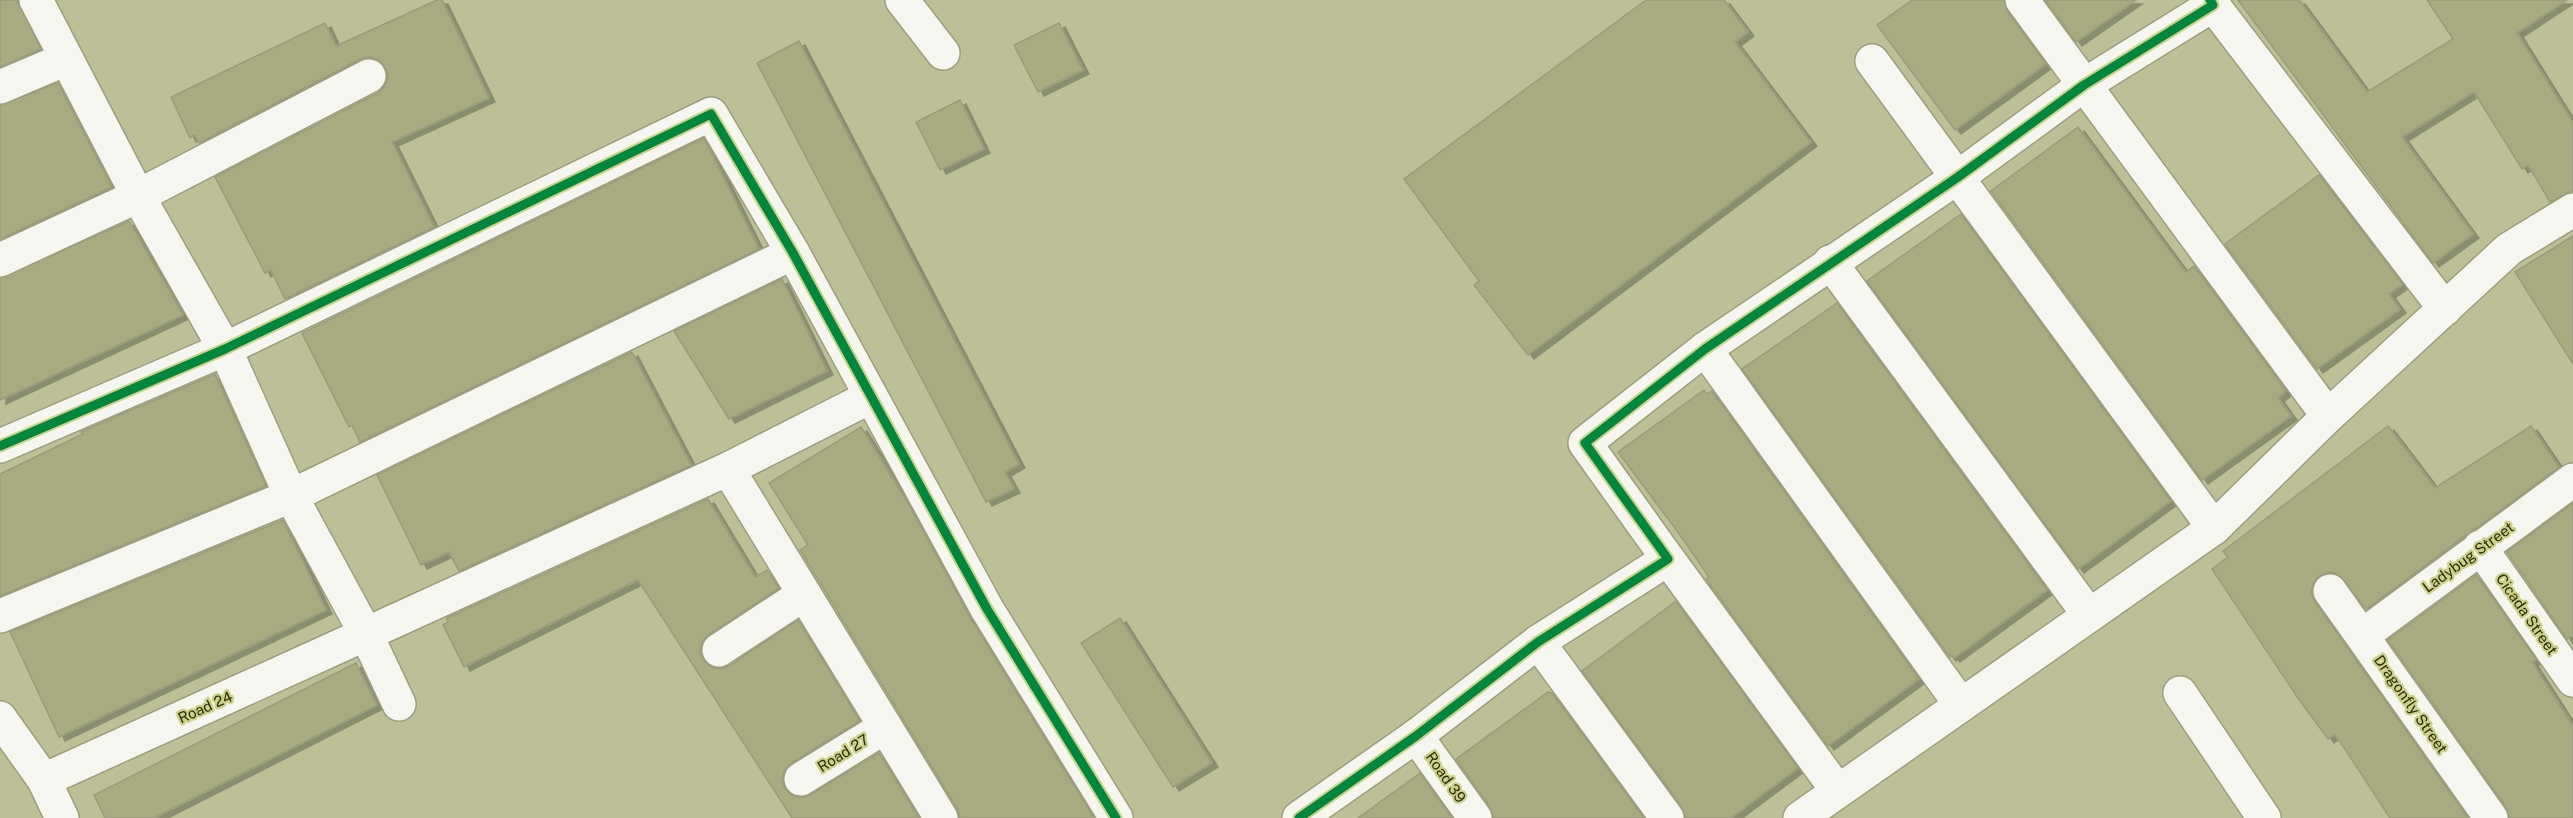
<svg xmlns="http://www.w3.org/2000/svg" width="2573" height="818" font-family="'Public Sans',sans-serif">
<style>
.building{fill:#a8aa80;stroke:#9a9c7c;stroke-width:1.5;filter:url(#shadow)}
.lines{fill:none;stroke-linecap:round;stroke-linejoin:round}
.street-casing{stroke:#9d9e7e;stroke-width:36}
.street{stroke:#f5f6ef;stroke-width:33}
.cycleway-casing{stroke:#ccd186;stroke-width:13}
.cycleway{stroke:#00873e;stroke-width:9}
.labels{text-anchor:middle;dominant-baseline:central;stroke-width:4.5;stroke-linejoin:round;paint-order:stroke}
.street-label{font-size:15px;fill:#2c2d0f;stroke:#ccd186}
</style>
<defs>
<filter id="shadow"><feDropShadow dx="6" dy="4" stdDeviation="0" flood-color="#0004"/></filter>
</defs>
<rect width="100%" height="100%" fill="#bdc097"/>
<g class="building">
<polygon points="0,0 17,0 41,49 0,67"/>
<polygon points="437,0 442,0 489,98 392,142 434,227 285,299 271,270 265,273 215,177 378,93 384,87 388,77 385,67 380,61 370,57 360,59 199,143 195,135 190,138 171,97 325,23 336,46"/>
<polygon points="1646,0 1724,0 1748,32 1735,42 1811,142 1528,355 1474,285 1479,281 1404,179"/>
<polygon points="1912,0 2004,0 2007,11 2046,64 1955,130 1877,25"/>
<polygon points="2045,0 2136,0 2076,42"/>
<polygon points="2238,0 2299,0 2367,92 2453,39 2427,0 2567,0 2517,33 2573,123 2573,191 2550,202 2528,165 2522,169 2474,92 2402,137 2473,234 2433,263"/>
<polygon points="1059,23 1083,70 1038,92 1014,45"/>
<polygon points="799,41 1019,464 1005,472 1014,489 986,502 757,63"/>
<polygon points="58,83 112,187 0,239 0,105"/>
<polygon points="960,100 984,149 940,170 916,122"/>
<polygon points="2078,127 2183,269 2186,272 2194,266 2286,391 2278,398 2291,416 2202,480 1991,191"/>
<polygon points="704,138 759,249 360,442 352,425 349,427 302,333"/>
<polygon points="2319,175 2403,284 2389,294 2400,309 2317,369 2225,244"/>
<polygon points="1961,214 2171,501 2078,569 1867,281"/>
<polygon points="129,221 183,315 0,400 0,278"/>
<polygon points="2573,236 2573,364 2515,272"/>
<polygon points="782,279 827,371 729,419 674,331"/>
<polygon points="1837,303 2047,590 1954,658 1952,655 1950,657 1742,369"/>
<polygon points="632,352 691,465 459,571 449,552 421,565 377,475"/>
<polygon points="215,374 266,486 0,596 0,474 83,434 81,432 94,426"/>
<polygon points="1704,390 1707,394 1712,391 1919,679 1828,746 1706,579 1709,577 1680,535 1618,452"/>
<polygon points="2388,426 2435,488 2531,426 2559,467 2366,609 2338,574 2328,572 2319,576 2313,584 2311,593 2315,602 2468,818 2390,818 2335,734 2328,739 2300,701 2212,569 2228,557 2223,551"/>
<polygon points="861,427 909,505 971,619 1094,818 960,818 957,808 800,550 808,545 769,483"/>
<polygon points="708,499 755,577 767,570 779,588 708,635 702,642 700,651 704,661 711,667 721,669 729,666 798,620 860,721 791,763 784,771 782,779 785,789 792,795 801,798 810,795 879,753 919,818 792,818 638,580 464,667 443,625 448,622 447,618"/>
<polygon points="2573,503 2573,635 2567,639 2507,552"/>
<polygon points="283,520 326,610 59,737 10,632"/>
<polygon points="2476,575 2536,659 2532,662 2573,726 2573,818 2509,818 2506,807 2388,640"/>
<polygon points="1676,601 1798,768 1731,818 1685,818 1682,807 1582,671"/>
<polygon points="1120,618 1212,763 1173,787 1081,643"/>
<polygon points="356,663 377,705 154,818 105,818 94,795"/>
<polygon points="1548,692 1552,693 1644,818 1493,818 1490,807 1456,759"/>
<polygon points="1420,773 1452,818 1358,818"/>
</g>
<g class="lines">
<defs>
<g id="street">
<polyline points="36,0 138,196 225,349 291,496 793,253"/>
<polyline points="902,0 943,53"/>
<polyline points="2022,0 2328,416"/>
<polyline points="2213,5 2445,309"/>
<polyline points="1872,61 2214,528"/>
<polyline points="0,87 66,59"/>
<polyline points="0,260 138,196 369,76"/>
<polyline points="1830,262 2089,615"/>
<polyline points="1705,349 1961,705"/>
<polyline points="0,446 225,349 711,114 793,253 987,609 1116,818"/>
<polyline points="728,469 941,818"/>
<polyline points="2480,547 2573,680"/>
<polyline points="1668,559 1837,790"/>
<polyline points="2330,591 2491,818"/>
<polyline points="0,616 291,496 366,634 728,469 870,397"/>
<polyline points="2363,635 2573,480"/>
<polyline points="1538,642 1667,818"/>
<polyline points="719,650 804,594"/>
<polyline points="2180,693 2264,818"/>
<polyline points="0,718 44,780 62,818"/>
<polyline points="1416,736 1475,818"/>
<polyline points="801,779 885,727"/>
<polyline points="44,780 366,634 399,704"/>
<polyline points="1299,818 1416,736 1538,642 1668,559 1585,443 1705,349 1958,177 2084,85 2213,5 2210,0"/>
<polyline points="1800,818 2214,528 2328,416 2509,249 2573,210"/>
</g>
</defs>
<use href="#street" class="street-casing"/>
<use href="#street" class="street"/>
<defs>
<g id="cycleway">
<polyline points="0,446 225,349 711,114 793,253 987,609 1116,818"/>
<polyline points="1299,818 1416,736 1538,642 1668,559 1585,443 1705,349 1958,177 2084,85 2213,5 2210,0"/>
</g>
</defs>
<use href="#cycleway" class="cycleway-casing"/>
<use href="#cycleway" class="cycleway"/>
</g>
<g class="labels">
<g class="street-label">
<text transform="translate(2468 557) rotate(-36)">Ladybug Street</text>
<text transform="translate(2527 614) rotate(55)">Cicada Street</text>
<text transform="translate(2411 704) rotate(55)">Dragonfly Street</text>
<text transform="translate(205 707) rotate(-24)">Road 24</text>
<text transform="translate(843 753) rotate(-32)">Road 27</text>
<text transform="translate(1446 777) rotate(55)">Road 39</text>
</g>
</g>
</svg>
